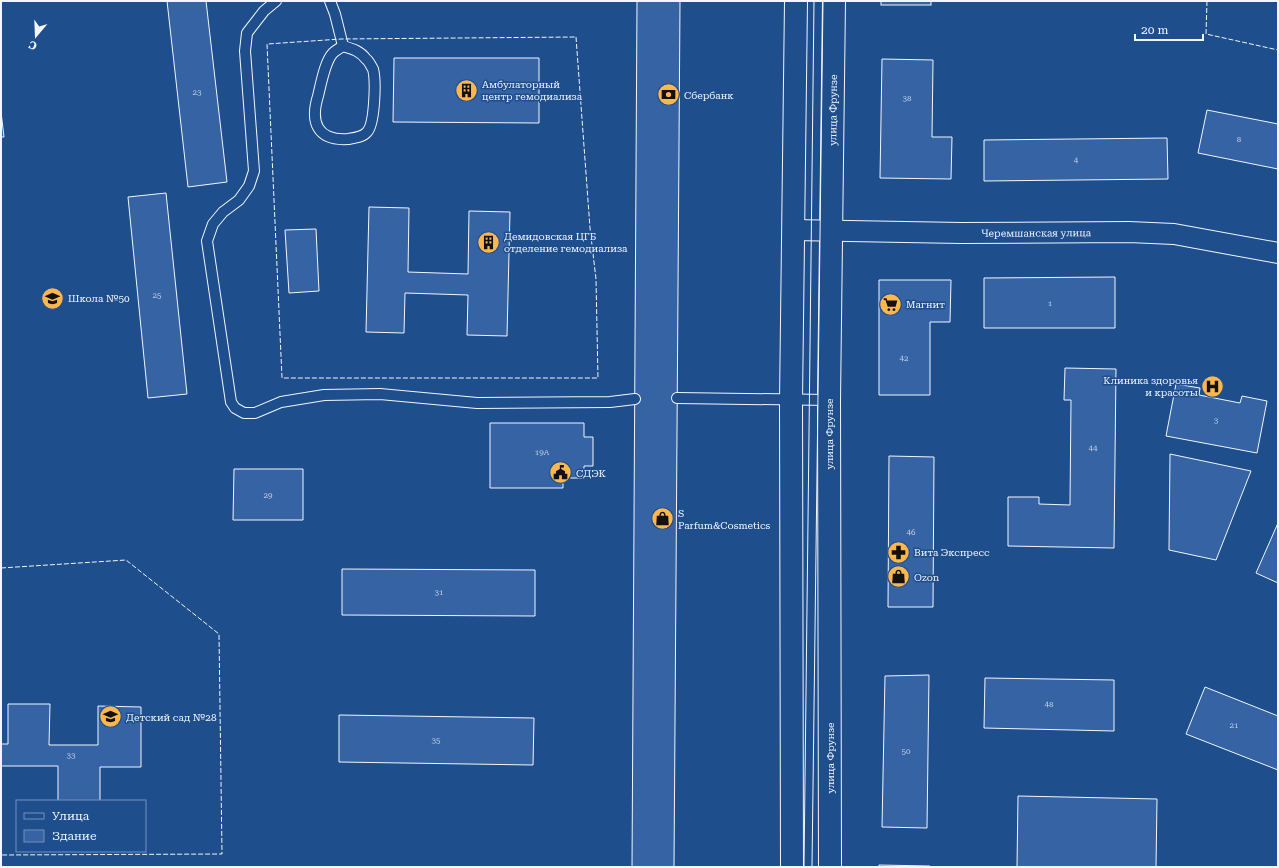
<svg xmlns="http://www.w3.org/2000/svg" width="1279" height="868" font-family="'Roboto Serif',serif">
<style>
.building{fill:#3563a3;stroke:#f2f6ff}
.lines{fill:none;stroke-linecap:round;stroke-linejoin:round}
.service-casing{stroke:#f2f6ff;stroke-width:12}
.minor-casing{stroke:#f2f6ff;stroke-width:22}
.primary-casing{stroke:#f2f6ff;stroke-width:24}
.service{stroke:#1f4e8c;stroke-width:10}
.minor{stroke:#1f4e8c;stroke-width:20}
.primary{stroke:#1f4e8c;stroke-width:22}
.tram{stroke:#f2f6ff;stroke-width:1}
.fence{stroke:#f2f6ff;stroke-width:1;stroke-dasharray:5 2;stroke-linecap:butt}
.labels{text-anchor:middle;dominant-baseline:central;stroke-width:3;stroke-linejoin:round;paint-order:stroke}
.number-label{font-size:8px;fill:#c3d1e8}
.poi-label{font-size:10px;fill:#f2f6ff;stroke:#1f4e8c;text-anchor:start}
.street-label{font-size:10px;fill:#f2f6ff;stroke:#1f4e8c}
</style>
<rect width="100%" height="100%" fill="#1f4e8c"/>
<g class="building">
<polygon points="167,1 206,1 227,182 188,187"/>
<polygon points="637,1 680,1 674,867 632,867"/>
<rect x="881" y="1" width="50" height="4"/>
<polygon points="394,58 539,58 539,123 393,122"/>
<polygon points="882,59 933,60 932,137 952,137 951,179 880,178"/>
<polygon points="1207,110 1278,124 1278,169 1198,153"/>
<polygon points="1,112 4,137 1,137"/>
<polygon points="1167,138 1168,179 984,181 984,140"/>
<polygon points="166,193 187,394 148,398 128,197"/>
<polygon points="369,207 409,208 408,272 468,274 469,211 510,212 507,336 467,335 468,295 405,293 404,333 366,332"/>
<polygon points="316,229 319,291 289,293 285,230"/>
<polygon points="1115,277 1115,328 984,328 984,278"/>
<polygon points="879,280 951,280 950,322 930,322 930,395 879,395"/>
<polygon points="1065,368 1116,369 1114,548 1008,546 1008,497 1039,497 1039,504 1070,505 1071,400 1064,400"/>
<polygon points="1176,384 1200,388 1199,395 1240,403 1242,396 1267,401 1257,453 1166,436"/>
<polygon points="490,423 584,423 584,437 593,437 593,466 584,466 584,478 563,478 563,488 490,488"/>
<polygon points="1170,454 1251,471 1216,560 1169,550"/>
<polygon points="889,456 934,457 933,607 888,607"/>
<polygon points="234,469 303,469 303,520 233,520"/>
<polygon points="1278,523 1278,583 1256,573"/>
<polygon points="342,569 535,570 535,616 342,615"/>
<polygon points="929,675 927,828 882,827 885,676"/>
<polygon points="985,678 1114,680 1114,731 984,728"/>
<polygon points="1205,687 1278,716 1278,770 1186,734"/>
<polygon points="8,704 50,704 49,745 98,745 98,706 141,707 141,767 100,767 100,801 58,801 58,766 1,766 1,744 8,744"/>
<polygon points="339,715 534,718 533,765 339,762"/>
<polygon points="1018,796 1157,799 1156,867 1017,867"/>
<polygon points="879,865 930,866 930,867 879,867"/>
</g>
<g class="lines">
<defs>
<g id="service">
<polyline points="276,1 264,11 247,33 245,51 254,171 249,186 239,200 223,212 213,224 207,241 231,402 235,408 244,413 255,413 281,402 324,395 380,394 477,403 610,402 635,399"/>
<path d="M330 1 335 14 343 46C353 49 360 51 366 59 369 61 371 66 373 69 376 80 375 124 367 132 363 137 354 138 348 139 317 141 310 122 318 96 321 84 325 61 333 53 336 50 340 48 343 46"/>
<polyline points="677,398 829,400"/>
</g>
<g id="minor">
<path id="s1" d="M793 230 961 233 1129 232 1174 234 1278 253"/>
</g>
<g id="primary">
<polyline points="792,867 791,400 796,1"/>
<path id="s2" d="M830 867 829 400 834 1"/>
</g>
</defs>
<use href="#service" class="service-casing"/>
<use href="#minor" class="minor-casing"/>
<use href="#primary" class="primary-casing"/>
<use href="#service" class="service"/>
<use href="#minor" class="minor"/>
<use href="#primary" class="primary"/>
<g class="tram">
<polyline points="804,867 814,1"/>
<polyline points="812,867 823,1"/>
</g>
<g class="fence">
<polyline points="1207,1 1206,34 1278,50"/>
<polygon points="576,37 590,228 596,279 598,378 282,378 267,44 341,39"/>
<polyline points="1,568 126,560 219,634 222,854 1,855"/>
</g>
</g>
<defs>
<symbol id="building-disc" viewBox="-11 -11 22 22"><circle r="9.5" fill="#ffb74d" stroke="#1f4e8c"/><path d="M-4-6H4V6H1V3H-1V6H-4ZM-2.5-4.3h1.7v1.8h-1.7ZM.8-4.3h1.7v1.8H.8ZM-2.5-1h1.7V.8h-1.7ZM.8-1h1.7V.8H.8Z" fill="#111"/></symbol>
<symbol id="bank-disc" viewBox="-11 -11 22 22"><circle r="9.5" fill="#ffb74d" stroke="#1f4e8c"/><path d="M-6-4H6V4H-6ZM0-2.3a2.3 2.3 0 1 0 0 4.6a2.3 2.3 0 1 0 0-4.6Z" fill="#111"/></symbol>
<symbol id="school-disc" viewBox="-11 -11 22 22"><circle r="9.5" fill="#ffb74d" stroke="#1f4e8c"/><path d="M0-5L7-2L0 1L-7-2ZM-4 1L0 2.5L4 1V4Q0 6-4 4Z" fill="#111"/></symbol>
<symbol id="supermarket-disc" viewBox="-11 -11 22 22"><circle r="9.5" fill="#ffb74d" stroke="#1f4e8c"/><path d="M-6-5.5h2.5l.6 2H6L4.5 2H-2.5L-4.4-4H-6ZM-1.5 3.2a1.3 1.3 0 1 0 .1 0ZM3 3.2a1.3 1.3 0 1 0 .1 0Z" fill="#111"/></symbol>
<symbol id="hospital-disc" viewBox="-11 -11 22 22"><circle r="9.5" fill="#ffb74d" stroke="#1f4e8c"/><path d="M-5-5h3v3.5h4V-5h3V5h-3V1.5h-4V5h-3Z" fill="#111"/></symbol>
<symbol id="civic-disc" viewBox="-11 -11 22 22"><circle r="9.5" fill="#ffb74d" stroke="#1f4e8c"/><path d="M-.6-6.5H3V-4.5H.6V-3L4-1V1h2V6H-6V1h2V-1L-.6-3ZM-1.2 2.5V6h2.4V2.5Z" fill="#111"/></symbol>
<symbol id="shop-disc" viewBox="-11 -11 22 22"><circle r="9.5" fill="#ffb74d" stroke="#1f4e8c"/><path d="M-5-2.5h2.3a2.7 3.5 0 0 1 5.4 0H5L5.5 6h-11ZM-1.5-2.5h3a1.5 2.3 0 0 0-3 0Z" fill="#111"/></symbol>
<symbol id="pharmacy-disc" viewBox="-11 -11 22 22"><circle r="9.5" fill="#ffb74d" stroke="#1f4e8c"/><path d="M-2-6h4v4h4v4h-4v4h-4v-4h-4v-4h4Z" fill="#111"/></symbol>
</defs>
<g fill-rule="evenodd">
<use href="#building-disc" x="454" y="78" width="25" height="25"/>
<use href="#bank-disc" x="656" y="82" width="25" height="25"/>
<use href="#building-disc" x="476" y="230" width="25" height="25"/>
<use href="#school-disc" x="40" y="286" width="25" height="25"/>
<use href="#supermarket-disc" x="878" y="292" width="25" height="25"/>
<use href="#hospital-disc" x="1200" y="374" width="25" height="25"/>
<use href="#civic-disc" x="548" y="460" width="25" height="25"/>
<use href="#shop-disc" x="650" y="506" width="25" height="25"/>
<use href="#pharmacy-disc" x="886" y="540" width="25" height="25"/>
<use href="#shop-disc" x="886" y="564" width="25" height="25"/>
<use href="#school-disc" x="98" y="704" width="25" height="25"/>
</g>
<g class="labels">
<g class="number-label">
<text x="197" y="92">23</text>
<text x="907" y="98">38</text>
<text x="1239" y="139">8</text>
<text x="1076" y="160">4</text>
<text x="157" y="295">25</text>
<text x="1050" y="303">1</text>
<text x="904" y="358">42</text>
<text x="1216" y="420">3</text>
<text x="1093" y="448">44</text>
<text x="542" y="452">19А</text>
<text x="268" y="495">29</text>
<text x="911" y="532">46</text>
<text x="439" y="592">31</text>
<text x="1049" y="704">48</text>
<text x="1234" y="725">21</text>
<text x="436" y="740">35</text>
<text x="906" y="751">50</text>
<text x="71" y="755">33</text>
</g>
<g class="poi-label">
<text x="482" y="84">Амбулаторный<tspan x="482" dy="12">центр гемодиализа</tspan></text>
<text x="684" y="95">Сбербанк</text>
<text x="504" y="236">Демидовская ЦГБ<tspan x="504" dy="12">отделение гемодиализа</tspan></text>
<text x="68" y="298">Школа №50</text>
<text x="906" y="304">Магнит</text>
<text x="1198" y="380" text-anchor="end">Клиника здоровья<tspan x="1198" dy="12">и красоты</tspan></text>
<text x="576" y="473">СДЭК</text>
<text x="678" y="513">S<tspan x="678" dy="12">Parfum&amp;Cosmetics</tspan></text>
<text x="914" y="552">Вита Экспресс</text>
<text x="914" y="577">Ozon</text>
<text x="126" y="717">Детский сад №28</text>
</g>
<g class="street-label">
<text stroke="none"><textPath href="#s2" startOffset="757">улица Фрунзе</textPath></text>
<text stroke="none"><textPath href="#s1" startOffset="243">Черемшанская улица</textPath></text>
<text transform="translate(829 434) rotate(-90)">улица Фрунзе</text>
<text transform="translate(830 758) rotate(-90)">улица Фрунзе</text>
</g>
</g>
<rect width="1279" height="868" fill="none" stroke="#f2f6ff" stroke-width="4"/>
<rect x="16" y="800" width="130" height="52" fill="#1f4e8c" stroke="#7391ba"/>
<rect x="24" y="813" width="20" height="6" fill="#1f4e8c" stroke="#7391ba"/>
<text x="52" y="820" font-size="12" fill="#f2f6ff">Улица</text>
<rect x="24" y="830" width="20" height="12" fill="#3563a3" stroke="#7391ba"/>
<text x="52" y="840" font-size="12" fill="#f2f6ff">Здание</text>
<g transform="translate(36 36) rotate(199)" stroke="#1f4e8c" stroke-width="3" paint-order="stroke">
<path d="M0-3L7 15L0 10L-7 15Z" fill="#f2f6ff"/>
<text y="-6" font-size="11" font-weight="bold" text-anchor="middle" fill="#f2f6ff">С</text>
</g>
<path d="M1135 34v6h68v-6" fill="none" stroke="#f2f6ff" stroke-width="2"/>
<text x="1141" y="34" font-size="12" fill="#f2f6ff" stroke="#1f4e8c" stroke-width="3" paint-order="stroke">20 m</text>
</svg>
